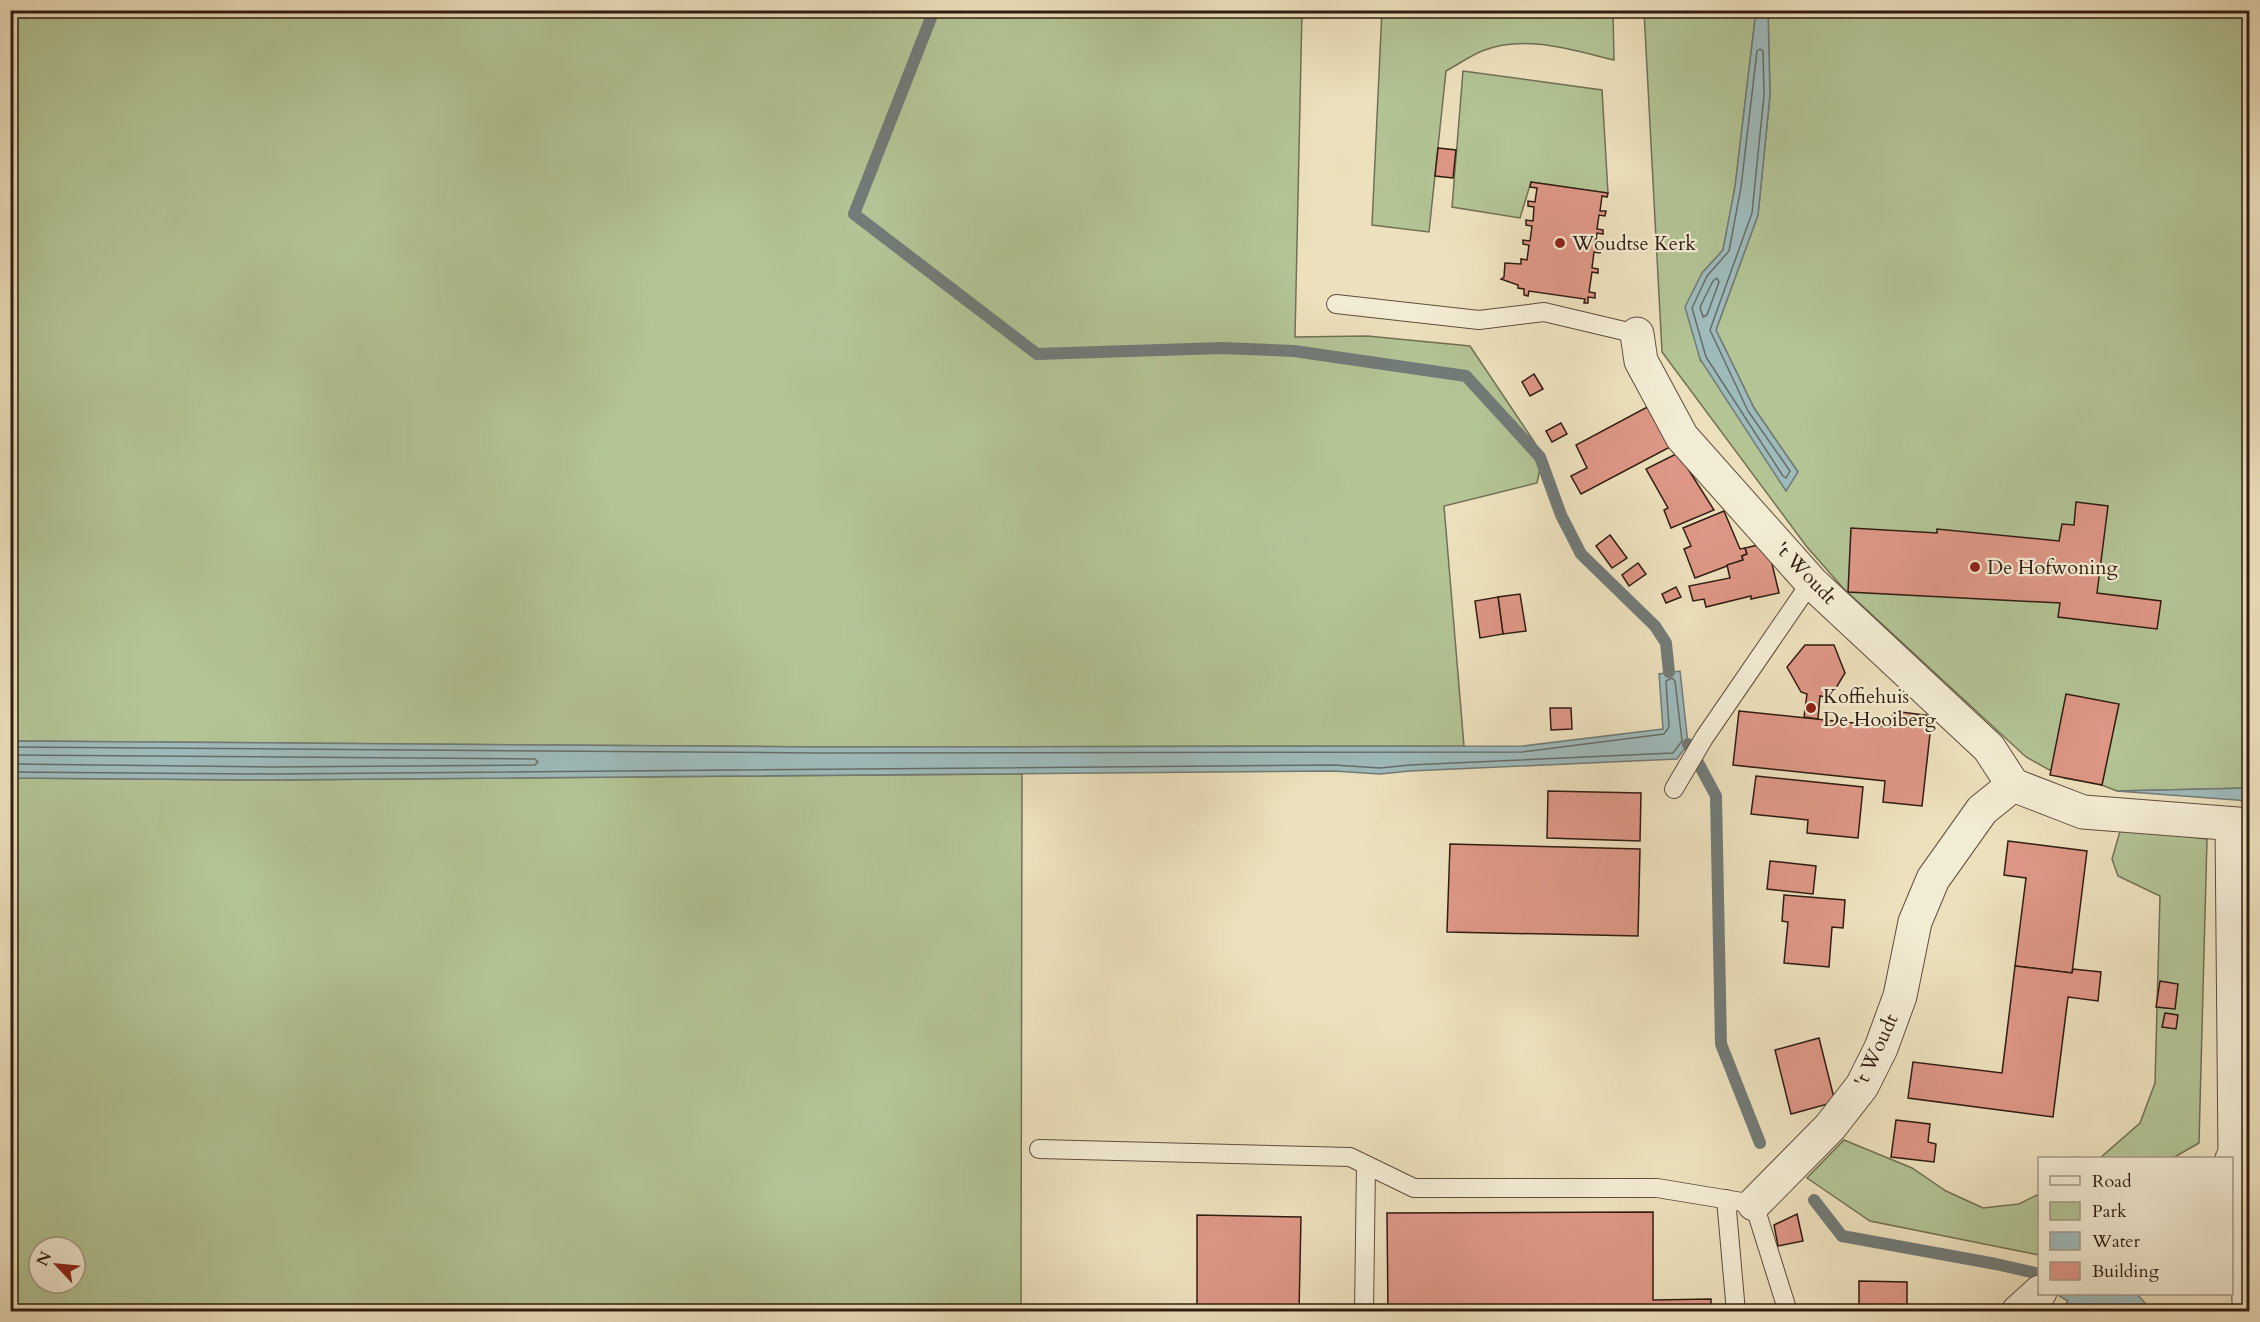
<svg xmlns="http://www.w3.org/2000/svg" width="2260" height="1322" font-family="Cardo,serif">
<style>
.green{fill:#b3c495;stroke:#727054;stroke-width:1.5;fill-rule:evenodd}
.water{fill:#9ebbbc;stroke:#727b78;stroke-width:1.5}
.lines{fill:none;stroke-linecap:round;stroke-linejoin:round}
.shore{stroke:#676c67;stroke-width:1.5}
.stream{stroke:#727b78;stroke-width:12}
.building{fill:#de9786;stroke:#301c12;stroke-width:1.5}
.lane-casing{stroke:#5f4d3d;stroke-width:20}
.street-casing{stroke:#5f4d3d;stroke-width:35}
.lane{stroke:#f3ecd4;stroke-width:18}
.street{stroke:#f3ecd4;stroke-width:33}
.poi-dot{fill:#8f2418;stroke:#f3ecd4;stroke-width:2}
.labels{text-anchor:middle;dominant-baseline:central;stroke-width:4.5;stroke-linejoin:round;paint-order:stroke}
.poi-label{font-size:20px;fill:#301c12;stroke:#f3ecd4;text-anchor:start}
.street-label{font-size:20px;fill:#301c12;stroke:#f3ecd4}
</style>
<rect width="100%" height="100%" fill="#ede1bd"/>
<filter id="stains"><feTurbulence type="fractalNoise" baseFrequency=".00333" numOctaves="4"/><feColorMatrix values="0 0 0 0 .2 0 0 0 0 .09 0 0 0 0 .02 0 0 0 .5 -.17"/></filter>
<radialGradient id="worn" r=".72"><stop offset=".6" stop-color="#630" stop-opacity="0"/><stop offset="1" stop-color="#630" stop-opacity=".3"/></radialGradient>
<g class="green">
<path d="M1382 10 1613 11 1614 60C1572 50 1525 34 1482 51 1470 56 1457 65 1446 71L1429 232 1372 225Z"/>
<polygon points="11,11 1302,11 1295,337 1367,336 1470,346 1535,443 1540,469 1537,483 1444,506 1464,746 816,747 11,741"/>
<polygon points="1644,11 1756,11 1735,187 1723,250 1702,273 1700,360 1798,472 1754,408 1716,330 1758,215 1770,95 1768,11 2249,11 2249,788 2117,791 2099,784 2064,778 2026,757 1843,588 1807,547 1662,352"/>
<polygon points="1463,71 1602,90 1608,193 1531,182 1520,218 1452,207"/>
<path d="M1022 774 1021 1311 11 1312V778L271 780ZM39 1247H75V1283H39Z"/>
<polygon points="2121,828 2207,839 2199,1143 2173,1158 2100,1158 2140,1123 2155,1083 2160,896 2118,876 2112,859"/>
<polygon points="1844,1140 1912,1168 1946,1191 1983,1208 2019,1204 2039,1194 2039,1255 1870,1221 1807,1178"/>
</g>
<g class="water">
<polygon points="1756,11 1768,11 1770,95 1758,215 1716,330 1754,408 1798,472 1786,491 1700,359 1685,307 1702,273 1723,250 1735,187"/>
<polygon points="1680,671 1688,744 1677,759 1410,771 1380,774 1334,771 271,780 11,778 11,741 816,747 1523,746 1663,729 1659,674"/>
<polygon points="2249,788 2249,801 2117,791"/>
<polygon points="2056,1294 2137,1294 2152,1311 2061,1311 2068,1301"/>
</g>
<g class="lines">
<g class="shore">
<polygon points="1760,49 1763,51 1764,95 1752,213 1710,330 1748,411 1790,471 1786,478 1783,476 1706,357 1692,308 1707,276 1729,251 1741,187 1757,51"/>
<polygon points="1717,278 1719,282 1707,315 1703,317 1700,307 1713,281"/>
<polyline points="10,747 816,753 1522,752 1664,734 1669,727 1666,681 1672,678 1675,681 1682,741 1673,753 1410,765 1380,768 1334,765 271,774 10,772"/>
<polyline points="10,755 535,759 538,762 535,765 271,767 10,764"/>
</g>
<g class="stream">
<polyline points="934,10 854,214 1037,354 1222,348 1294,351 1466,376 1540,457 1561,515 1581,554 1655,626 1666,643 1669,672"/>
<polyline points="1688,744 1716,796 1721,1044 1760,1143"/>
<polyline points="1814,1200 1842,1236 1996,1264 2040,1274"/>
</g>
</g>
<g class="building">
<polygon points="1438,148 1456,150 1453,178 1435,176"/>
<polygon points="1531,182 1608,193 1607,197 1602,196 1600,211 1606,211 1605,216 1599,215 1597,229 1603,230 1603,234 1597,233 1595,248 1601,249 1600,253 1594,252 1592,268 1598,269 1598,273 1592,272 1589,292 1595,293 1595,298 1588,297 1588,303 1584,303 1585,299 1529,291 1528,296 1524,295 1524,289 1518,288 1518,285 1501,279 1504,277 1505,263 1521,264 1521,259 1527,260 1529,245 1523,244 1523,240 1530,241 1532,226 1526,225 1526,220 1533,221 1534,207 1528,206 1528,201 1535,202 1537,188 1530,187"/>
<polygon points="1534,374 1543,389 1530,396 1522,382"/>
<polygon points="1651,405 1672,446 1581,494 1571,476 1587,468 1576,445"/>
<polygon points="1561,423 1567,434 1552,442 1546,431"/>
<polygon points="1678,453 1714,510 1671,528 1664,510 1668,508 1646,469"/>
<polygon points="2076,502 2108,506 2097,593 2161,601 2157,629 2058,617 2060,603 1848,592 1851,528 1937,533 1937,529 2059,541 2062,524 2074,525"/>
<polygon points="1724,511 1740,549 1745,548 1747,554 1742,556 1743,560 1695,578 1684,549 1691,546 1683,528"/>
<polygon points="1610,535 1627,558 1612,568 1596,546"/>
<polygon points="1767,543 1779,593 1751,599 1751,596 1706,607 1704,599 1693,601 1689,586 1730,578 1727,565 1743,560 1742,556 1747,554 1745,548"/>
<polygon points="1638,563 1646,574 1629,586 1622,575"/>
<polygon points="1676,587 1681,597 1666,603 1662,594"/>
<polygon points="1520,594 1526,631 1503,634 1498,597"/>
<polygon points="1498,597 1503,634 1480,638 1475,601"/>
<polygon points="1805,645 1834,645 1845,673 1830,698 1820,696 1818,719 1804,717 1807,694 1801,692 1787,667"/>
<polygon points="2066,694 2119,704 2102,785 2050,775"/>
<polygon points="1550,708 1571,708 1572,729 1551,730"/>
<polygon points="1739,711 1891,727 1893,711 1932,716 1922,806 1883,802 1885,781 1733,765"/>
<polygon points="1756,776 1863,787 1858,838 1807,833 1808,820 1751,814"/>
<polygon points="1548,791 1641,793 1640,841 1547,838"/>
<polygon points="2008,841 2087,851 2072,973 2015,966 2026,878 2004,875"/>
<polygon points="1450,844 1640,849 1638,936 1447,932"/>
<polygon points="1770,861 1816,866 1813,894 1767,889"/>
<polygon points="1784,895 1845,900 1843,928 1832,927 1829,967 1784,963 1788,922 1782,921"/>
<polygon points="2015,966 2072,973 2073,969 2101,972 2098,1001 2068,997 2053,1117 1908,1098 1913,1062 2002,1073"/>
<polygon points="2160,981 2178,984 2175,1009 2156,1007"/>
<polygon points="2165,1013 2178,1015 2176,1029 2162,1027"/>
<polygon points="1819,1038 1835,1102 1791,1114 1775,1050"/>
<polygon points="1896,1120 1930,1124 1928,1142 1936,1144 1934,1162 1891,1157"/>
<polygon points="1653,1212 1653,1300 1711,1299 1711,1312 1388,1312 1387,1213"/>
<polygon points="1797,1214 1803,1241 1778,1246 1774,1225"/>
<polygon points="1197,1215 1301,1217 1299,1312 1197,1312"/>
<polygon points="1859,1281 1907,1282 1907,1312 1859,1312"/>
</g>
<g class="lines">
<defs>
<g id="lane">
<polyline points="1336,304 1479,320 1544,312 1637,334"/>
<polyline points="1674,789 1704,738 1811,582"/>
<polyline points="1039,1149 1350,1157 1414,1188 1657,1188 1754,1204 1788,1312"/>
<polyline points="2235,1156 2242,1312"/>
<polyline points="1726,1199 1736,1312"/>
<polyline points="1364,1312 1366,1165"/>
</g>
<g id="street">
<polyline points="1637,334 1641,361 1682,437 1811,582 1989,748 2013,785 2083,812 2250,825"/>
<polyline points="2232,1159 2235,1156 2232,825"/>
<polyline points="1754,1204 1830,1127 1862,1086 1881,1048 1900,996 1915,922 1933,879 1982,810 2013,785"/>
<polyline points="2018,1312 2040,1292"/>
</g>
</defs>
<use href="#lane" class="lane-casing"/>
<use href="#street" class="street-casing"/>
<use href="#lane" class="lane"/>
<use href="#street" class="street"/>
</g>
<g class="poi-dot">
<circle cx="1560" cy="243" r="6"/>
<circle cx="1975" cy="567" r="6"/>
<circle cx="1811" cy="708" r="6"/>
</g>
<g class="labels">
<g class="poi-label">
<text x="1572" y="243">Woudtse Kerk</text>
<text x="1987" y="567">De Hofwoning</text>
<text x="1823" y="696">Koffiehuis<tspan x="1823" dy="23">De Hooiberg</tspan></text>
</g>
<g class="street-label">
<text transform="translate(1806 573) rotate(46)">'t Woudt</text>
<text transform="translate(1876 1050) rotate(-65)">'t Woudt</text>
</g>
</g>
<rect width="2260" height="1322" fill="none" stroke="#ede1bd" stroke-width="36"/>
<rect x="12" y="12" width="2236" height="1298" fill="none" stroke="#301c12" stroke-width="3"/>
<rect x="18" y="18" width="2224" height="1286" fill="none" stroke="#301c12" stroke-width="1.5"/>
<rect x="2038" y="1157" width="195" height="138" fill="#f3ecd4" stroke="#a59986" stroke-width="1.5"/>
<rect x="2050" y="1176" width="30" height="9" fill="#f3ecd4" stroke="#a59986" stroke-width="1.5"/>
<text x="2092" y="1187" font-size="18" fill="#301c12">Road</text>
<rect x="2050" y="1202" width="30" height="18" fill="#b3c495" stroke="#a59986" stroke-width="1.5"/>
<text x="2092" y="1217" font-size="18" fill="#301c12">Park</text>
<rect x="2050" y="1232" width="30" height="18" fill="#9ebbbc" stroke="#a59986" stroke-width="1.5"/>
<text x="2092" y="1247" font-size="18" fill="#301c12">Water</text>
<rect x="2050" y="1262" width="30" height="18" fill="#de9786" stroke="#a59986" stroke-width="1.5"/>
<text x="2092" y="1277" font-size="18" fill="#301c12">Building</text>
<g transform="translate(57 1265) rotate(296)"><circle r="28" fill="#f3ecd4" stroke="#a59986" stroke-width="1.5"/>
<path d="M0-4.5L10 22L0 15L-10 22Z" fill="#8f2418"/>
<text y="-9" font-size="16" font-weight="bold" text-anchor="middle" fill="#301c12">N</text>
</g>
<rect width="100%" height="100%" filter="url(#stains)"/>
<rect width="100%" height="100%" fill="url(#worn)"/>
</svg>
